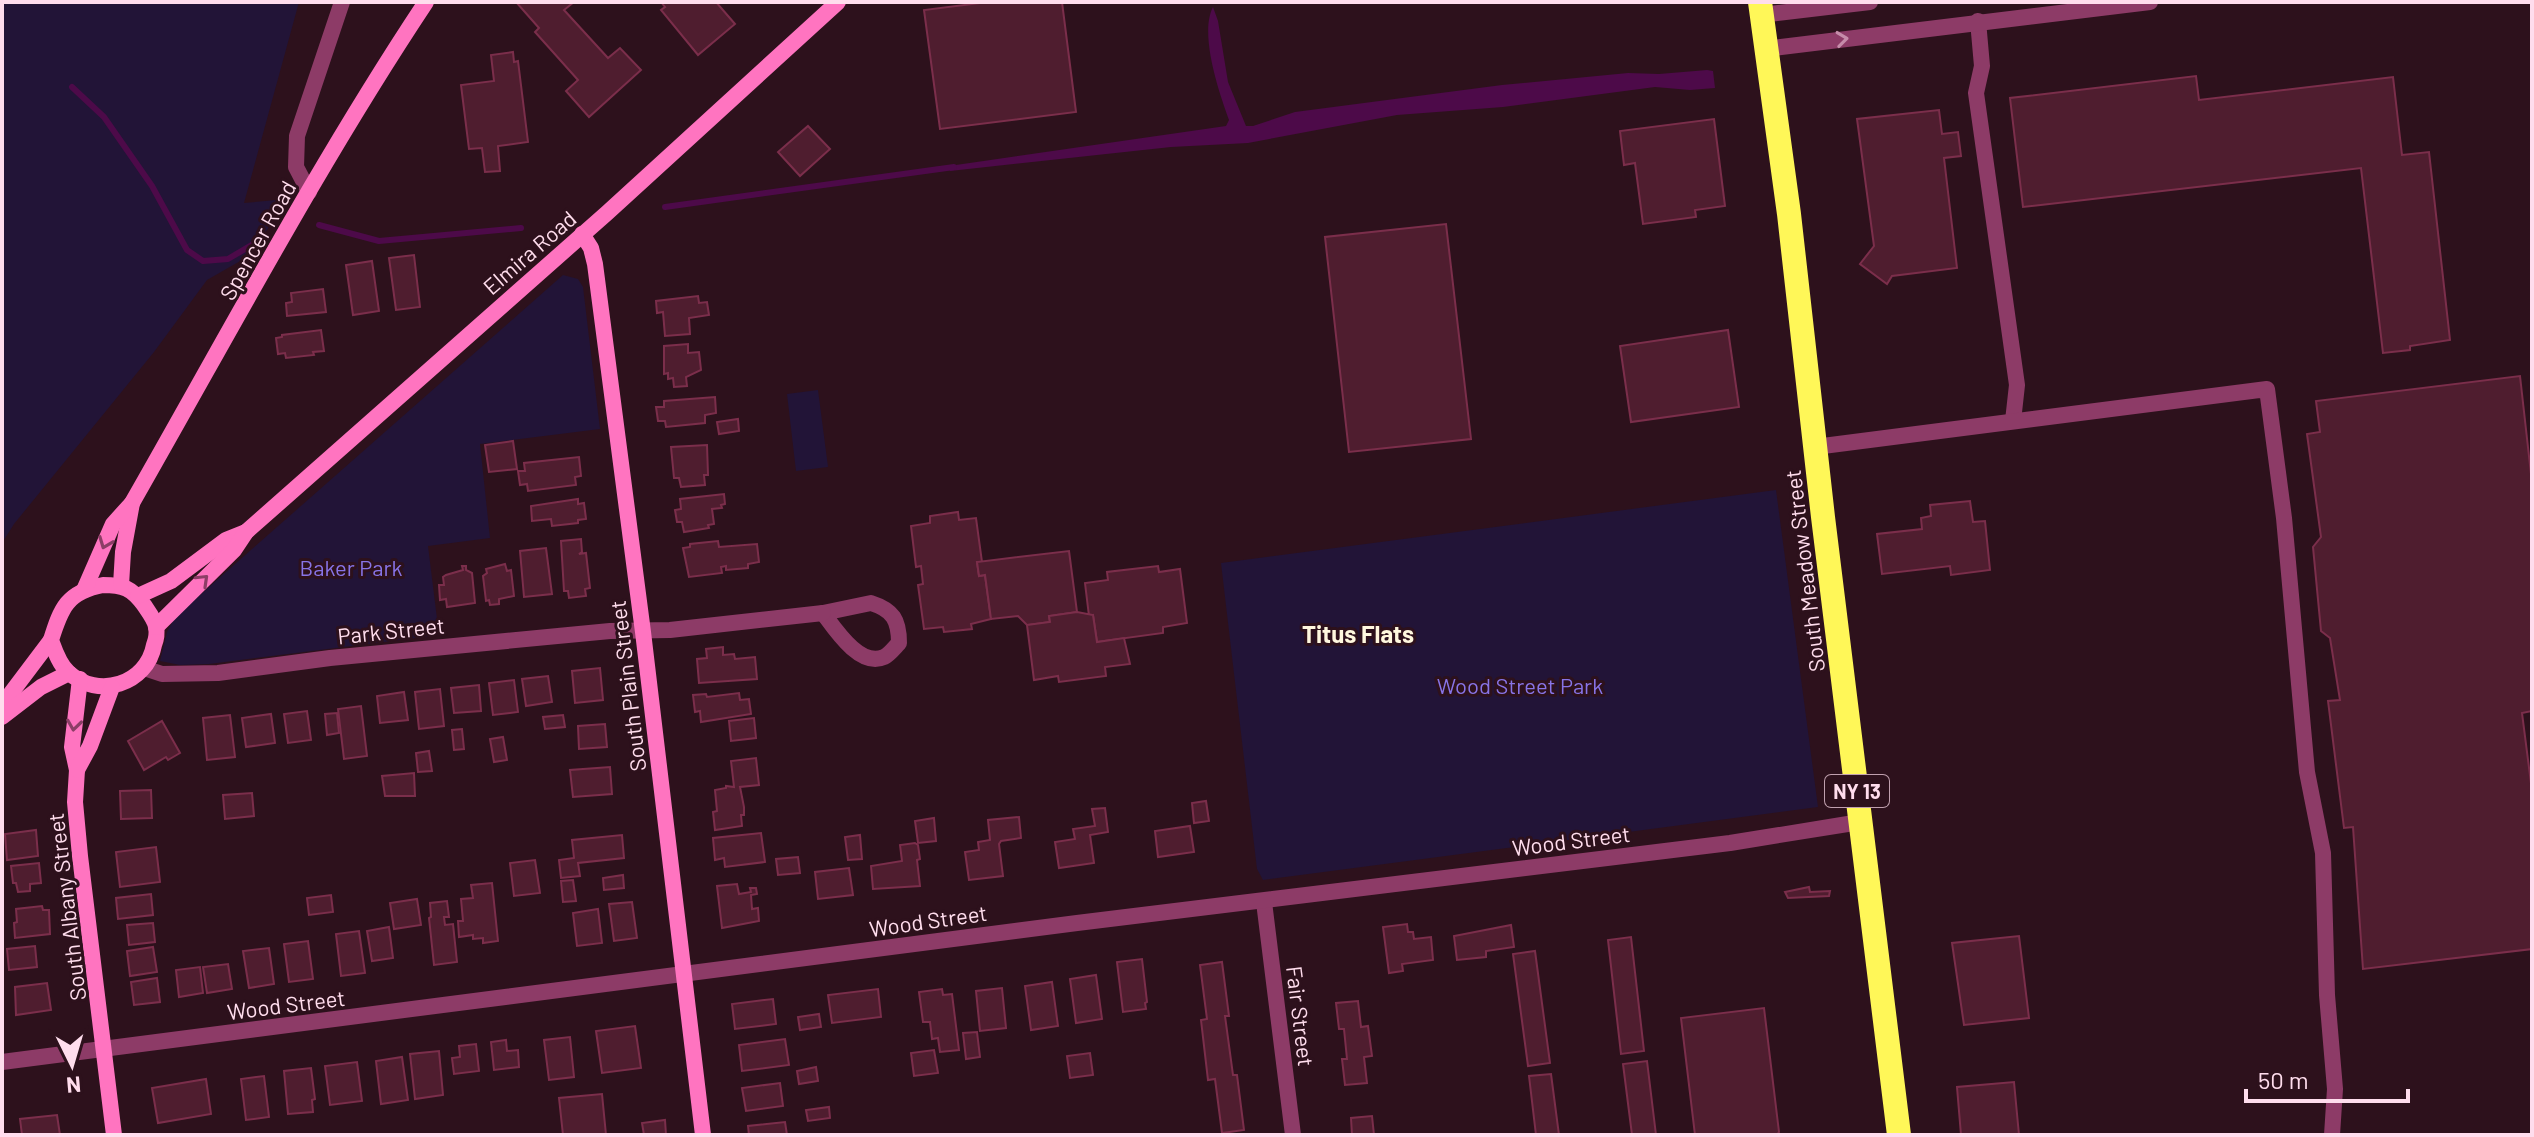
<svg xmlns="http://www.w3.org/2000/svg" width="2534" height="1137" font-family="Barlow,sans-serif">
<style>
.green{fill:#221437}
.water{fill:#4d0a49}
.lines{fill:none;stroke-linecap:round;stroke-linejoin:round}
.stream{stroke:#4d0a49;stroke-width:6}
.building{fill:#4f1d2f;stroke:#7b2e4b;stroke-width:2}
.street{stroke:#8d3b67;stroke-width:16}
.secondary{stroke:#ff74c0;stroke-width:16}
.highway{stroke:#fff758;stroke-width:24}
.oneway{stroke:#c68caa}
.oneway2{stroke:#8c3e66}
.labels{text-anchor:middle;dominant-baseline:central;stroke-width:6;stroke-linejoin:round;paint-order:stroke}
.shield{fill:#2d111c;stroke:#c0a0ae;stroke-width:2}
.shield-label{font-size:20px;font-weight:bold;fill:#ffdded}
.street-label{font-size:22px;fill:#ffdded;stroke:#2d111c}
.park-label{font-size:22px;fill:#8874e7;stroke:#2d111c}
.neighbourhood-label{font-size:24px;font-weight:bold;fill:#fff8df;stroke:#2d111c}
</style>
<rect width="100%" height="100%" fill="#2d111c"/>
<g class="green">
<polygon points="2,2 299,2 244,203 288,199 249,256 207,280 154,352 14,524 2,543"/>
<polygon points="563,275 578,279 583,287 600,429 480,444 490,538 428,546 439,635 209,664 180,665 160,661 167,632 175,617"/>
<polygon points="818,390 828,467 796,471 787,394"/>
<polygon points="1776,490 1818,807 1263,880 1257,869 1221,563"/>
</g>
<path class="water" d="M1213 7 1218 21 1228 82 1246 126H1253L1295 112 1502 85 1628 73 1659 74 1707 70 1713 71 1715 88 1690 90 1655 87 1503 107 1397 115 1248 143 1171 147 950 171 949 166 1226 126 1229 120C1219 92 1199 34 1213 7Z"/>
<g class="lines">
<g class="stream">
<polyline points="72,87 104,117 152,186 187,250 203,261 228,259 262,239"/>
<polyline points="665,207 954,167"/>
<polyline points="319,225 379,241 521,228"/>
</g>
</g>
<g class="building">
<polygon points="516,2 574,2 564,10 608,58 620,48 641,70 589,117 566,91 578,80 535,32 539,28"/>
<polygon points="661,2 716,2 735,24 698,55 661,10 665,7"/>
<polygon points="988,2 1062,2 1076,112 940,129 924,10"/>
<polygon points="513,52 514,62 518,61 528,142 498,146 500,171 485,172 482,148 469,149 461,85 494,81 491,55"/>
<polygon points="2196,76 2199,100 2393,77 2402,155 2429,152 2450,340 2410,346 2410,350 2383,353 2361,168 2023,207 2010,98"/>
<polygon points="1939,110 1942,134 1958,132 1961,156 1944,158 1957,268 1892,276 1887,284 1860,264 1874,246 1857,119"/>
<polygon points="1714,119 1725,206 1695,210 1696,217 1643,224 1635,163 1624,165 1620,131"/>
<polygon points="808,126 830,149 800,176 778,152"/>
<polygon points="1446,224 1471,439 1349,452 1325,237"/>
<polygon points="414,255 420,307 396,310 389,258"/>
<polygon points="372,261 379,311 353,315 346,265"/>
<polygon points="323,289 326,312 287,316 286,303 292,302 291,293"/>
<polygon points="698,296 699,303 707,302 709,315 689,318 690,334 665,336 663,312 657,313 656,301"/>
<polygon points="321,330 324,351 313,352 314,355 286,358 285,353 278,354 276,338 282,337 282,335"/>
<polygon points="1728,330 1739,407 1631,422 1620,346"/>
<polygon points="688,344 688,353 699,352 701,370 686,377 687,386 674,387 673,378 668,379 668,373 664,374 664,346"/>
<polygon points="2520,376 2532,483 2532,711 2522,713 2532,791 2532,949 2363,969 2353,827 2344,828 2328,701 2340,700 2330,638 2321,631 2313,547 2321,537 2307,434 2320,432 2316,401"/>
<polygon points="715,397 716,413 705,415 705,423 666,427 665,421 658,421 656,407 664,407 664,401"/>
<polygon points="738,419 739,431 719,434 717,422"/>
<polygon points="513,441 517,469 489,472 485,445"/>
<polygon points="707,445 708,475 704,475 705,485 681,487 679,478 674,478 671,447"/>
<polygon points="579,457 581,476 575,477 576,485 528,491 527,484 520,485 518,471 525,471 524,463"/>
<polygon points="724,494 725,504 721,505 722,508 712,509 714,524 708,525 709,528 684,532 682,522 677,522 675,510 681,509 680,499"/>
<polygon points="578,499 578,504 584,503 586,519 578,520 578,523 552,526 551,519 532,521 531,506"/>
<polygon points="1970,501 1973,522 1985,521 1990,570 1951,575 1950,566 1882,574 1877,534 1922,529 1921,518 1931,516 1930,505"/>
<polygon points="958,512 959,520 976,518 982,562 977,562 979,576 985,575 991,619 971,624 972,629 944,632 943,627 924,629 918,585 923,584 921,566 916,567 911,526 930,523 930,516"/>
<polygon points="581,539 582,552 579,554 586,553 590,588 585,589 586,596 569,598 568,591 564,591 561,541"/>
<polygon points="718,541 719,547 757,544 759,562 748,564 748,568 726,570 726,566 721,567 722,573 689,577 683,548 690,547 690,544"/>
<polygon points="546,548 552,594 524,597 520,551"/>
<polygon points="1069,551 1077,612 1049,616 1050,622 1027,625 1018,616 991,619 985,575 979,576 977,562"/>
<polygon points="505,564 507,571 511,570 514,596 499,599 499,604 490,605 489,600 486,601 483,576 487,573 486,569"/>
<polygon points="462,566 466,566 466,570 472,573 475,603 447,607 446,599 440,600 439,585 444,585 443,577 446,575 463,570"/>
<polygon points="1158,566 1159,572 1180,569 1187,623 1163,627 1163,633 1097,642 1093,615 1089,616 1085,583 1108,580 1107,572"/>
<polygon points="1077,612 1093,615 1097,642 1124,638 1130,664 1105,667 1106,676 1059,682 1058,676 1034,680 1027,625 1050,622 1049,616"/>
<polygon points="723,647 723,655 734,654 735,659 755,657 757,679 699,683 697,659 707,658 706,649"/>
<polygon points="600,668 603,700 575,703 572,671"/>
<polygon points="548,676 552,702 526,706 522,679"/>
<polygon points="514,680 518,712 493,715 489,683"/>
<polygon points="479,685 481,711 454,713 451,688"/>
<polygon points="440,689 444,726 419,729 415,692"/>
<polygon points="404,692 408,720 380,723 377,696"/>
<polygon points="739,693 740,700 749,699 751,714 701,722 700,711 695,712 693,695 706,694 707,697"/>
<polygon points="361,706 367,756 344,759 338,709"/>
<polygon points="307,711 311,740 288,743 284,714"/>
<polygon points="337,713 339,733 327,735 325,714"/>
<polygon points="271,714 275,743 246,747 242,718"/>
<polygon points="230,715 235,757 207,760 203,718"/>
<polygon points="563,715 565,727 545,729 543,717"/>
<polygon points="754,718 756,738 731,741 729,721"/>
<polygon points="162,721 180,753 168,760 166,757 144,770 128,741"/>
<polygon points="605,724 607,747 579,749 578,726"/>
<polygon points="462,729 464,749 454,750 452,730"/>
<polygon points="503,737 507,760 494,762 490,739"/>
<polygon points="429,751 432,771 418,772 416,753"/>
<polygon points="756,758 759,785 740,787 744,807 744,815 741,815 742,826 715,830 713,812 717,811 715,790 726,788 726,786 734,787 731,761"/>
<polygon points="610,767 612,794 573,797 570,770"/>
<polygon points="414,773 415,796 385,796 382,776"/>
<polygon points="151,790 152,818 121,819 120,791"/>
<polygon points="252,793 254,816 225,819 223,795"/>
<polygon points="1206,801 1209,821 1194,823 1192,803"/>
<polygon points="1105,808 1108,832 1090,835 1094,863 1059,868 1055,842 1075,839 1073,829 1095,826 1092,809"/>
<polygon points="1019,817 1021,838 1001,841 999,844 1003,876 969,880 965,852 979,850 978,842 990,840 988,820"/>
<polygon points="934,818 936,841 918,843 915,821"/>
<polygon points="1190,826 1194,852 1158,857 1155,831"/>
<polygon points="36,830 38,856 7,860 5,834"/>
<polygon points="761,833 765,862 725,867 724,858 715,860 713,838"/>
<polygon points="622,835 624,858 578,863 580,876 561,878 559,860 574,858 572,840"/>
<polygon points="860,835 862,859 848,860 845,837"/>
<polygon points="915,843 918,845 920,859 917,860 920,886 873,889 871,866 902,861 900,845"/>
<polygon points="156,847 160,882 120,887 116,852"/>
<polygon points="798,857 800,873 778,875 776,859"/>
<polygon points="535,860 540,893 514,896 510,863"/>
<polygon points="39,863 41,883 30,884 30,891 18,892 16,883 13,883 11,866"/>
<polygon points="849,868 853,895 818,899 815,872"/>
<polygon points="623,875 624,888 604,890 603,878"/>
<polygon points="573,880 576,901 563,902 561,881"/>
<polygon points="492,883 498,941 483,943 483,938 473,939 473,935 459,937 458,921 463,921 461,899 473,898 471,885"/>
<polygon points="737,884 739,894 751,892 750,888 756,888 757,894 751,895 752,909 758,908 759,921 722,928 717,886"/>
<polygon points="1809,887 1810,892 1830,891 1829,896 1788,898 1785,892"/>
<polygon points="151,894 153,915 118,919 116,898"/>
<polygon points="331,895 333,912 309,915 307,898"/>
<polygon points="417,899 421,925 394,929 390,903"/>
<polygon points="447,901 449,917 444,917 445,925 453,924 457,962 434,965 429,918 431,917 430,903"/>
<polygon points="632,902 637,938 614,941 609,904"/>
<polygon points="42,906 43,910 49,910 50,934 15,938 14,923 17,922 16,909"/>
<polygon points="598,909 602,943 577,946 573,913"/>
<polygon points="153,923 155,942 129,945 127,925"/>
<polygon points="1407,924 1408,932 1413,932 1414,939 1431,937 1433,960 1402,964 1403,971 1389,973 1383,927"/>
<polygon points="1511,925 1514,947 1486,951 1486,957 1457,960 1454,936"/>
<polygon points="389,927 393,958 372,961 367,931"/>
<polygon points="359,931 365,973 341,976 336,934"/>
<polygon points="2019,936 2029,1018 1964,1025 1952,943"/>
<polygon points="1631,937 1644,1051 1621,1054 1608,940"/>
<polygon points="308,941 313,979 289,982 284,944"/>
<polygon points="35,946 37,967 9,970 7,949"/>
<polygon points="153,947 157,972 130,976 127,951"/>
<polygon points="269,948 274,984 249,988 243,951"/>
<polygon points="1535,951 1550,1063 1528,1066 1513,954"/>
<polygon points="1142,959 1147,1002 1145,1003 1146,1009 1123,1012 1117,962"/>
<polygon points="1222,962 1229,1016 1225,1016 1233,1075 1237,1075 1244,1130 1222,1133 1215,1079 1208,1080 1201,1020 1207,1019 1200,965"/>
<polygon points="228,964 232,989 207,993 203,967"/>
<polygon points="200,967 203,993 179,997 176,970"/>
<polygon points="1096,975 1102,1019 1076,1023 1070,979"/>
<polygon points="157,978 160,1002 134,1005 131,982"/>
<polygon points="1052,982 1058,1026 1031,1030 1025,986"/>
<polygon points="47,983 51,1010 16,1015 15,987"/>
<polygon points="1002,988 1006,1028 980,1031 976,991"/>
<polygon points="878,989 881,1017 832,1023 828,995"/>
<polygon points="942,989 943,995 952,994 959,1050 940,1052 938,1038 932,1039 930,1022 923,1022 919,992"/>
<polygon points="773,999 776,1024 735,1029 732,1004"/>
<polygon points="1358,1001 1361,1027 1368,1026 1372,1056 1364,1057 1367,1083 1345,1085 1342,1059 1347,1059 1344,1029 1339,1029 1336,1003"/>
<polygon points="1764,1008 1779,1132 1777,1135 1695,1135 1681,1018"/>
<polygon points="819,1014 821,1027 800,1030 798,1017"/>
<polygon points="635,1026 641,1068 602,1073 596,1031"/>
<polygon points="977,1032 980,1057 966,1059 963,1033"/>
<polygon points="570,1037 574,1077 549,1080 544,1040"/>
<polygon points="785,1039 789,1065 742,1071 739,1045"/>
<polygon points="506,1040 507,1051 518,1050 519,1067 494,1070 491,1042"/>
<polygon points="476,1044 479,1071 454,1074 452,1058 460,1057 459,1046"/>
<polygon points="934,1050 938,1073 914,1076 911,1053"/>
<polygon points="439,1051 443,1095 415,1099 410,1054"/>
<polygon points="1090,1053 1093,1075 1070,1078 1067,1056"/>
<polygon points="402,1057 408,1100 381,1104 376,1061"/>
<polygon points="1647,1061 1656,1135 1632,1135 1623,1064"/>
<polygon points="357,1062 362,1101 330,1105 325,1066"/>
<polygon points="816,1067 818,1081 799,1084 797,1071"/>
<polygon points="311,1068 315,1099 312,1100 313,1112 288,1114 284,1071"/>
<polygon points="1551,1074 1559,1135 1536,1135 1529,1076"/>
<polygon points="264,1076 269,1117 246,1120 241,1079"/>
<polygon points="206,1079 211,1114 158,1123 152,1088"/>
<polygon points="2014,1082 2019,1135 1961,1135 1957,1087"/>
<polygon points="780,1083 783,1106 746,1111 742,1088"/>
<polygon points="602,1094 606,1135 563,1135 559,1098"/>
<polygon points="829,1107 830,1118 808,1121 806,1110"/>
<polygon points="57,1115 60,1135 22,1135 20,1119"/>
<polygon points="1372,1116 1374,1135 1352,1135 1351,1118"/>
<polygon points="665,1120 666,1135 644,1135 642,1123"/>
<polygon points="785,1122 787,1135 749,1135 748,1126"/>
</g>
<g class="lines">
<g class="street">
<polyline points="1761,15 1870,2"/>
<polyline points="1978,21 1982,66 1976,93 2017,385 2013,421"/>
<polyline points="1765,49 2150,2"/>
<polyline points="309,192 296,167 297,136 342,2"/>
<polyline points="1815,447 2267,389 2284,518 2307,772 2323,853 2327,995 2335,1089 2332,1135"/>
<path d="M871 603C893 610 899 620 899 643 895 647 889 655 884 657 860 668 835 629 823 613Z"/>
<polyline points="144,668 162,674 218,673 330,658 610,631 670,630 823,613"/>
<polyline points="1264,902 1293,1135"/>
<polyline points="2,1062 1077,923 1730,843 1860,822"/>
</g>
<g class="secondary">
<polyline points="582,234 591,248 595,264 643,632 703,1135"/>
<path d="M103 585C123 585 132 588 144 605 148 611 155 620 156 627 157 632 156 640 154 645 147 684 98 700 68 672 59 664 55 651 51 640 61 608 67 592 103 585Z"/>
<polyline points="121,585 123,552 132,503"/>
<path d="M85 588 113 524 132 503C228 335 319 163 426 2"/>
<polyline points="138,596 171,581 226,540 246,532"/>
<polyline points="156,627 234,550 246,532 607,213 838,2"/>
<polyline points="80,679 72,747 77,770 75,802 80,856 114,1135"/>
<polyline points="2,710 8,697 51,640"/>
<polyline points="2,717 41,687 69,673"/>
<polyline points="77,770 90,746 112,687"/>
</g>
<polyline class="highway" points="1760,2 1789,214 1823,517 1899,1135"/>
</g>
<defs><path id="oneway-chevron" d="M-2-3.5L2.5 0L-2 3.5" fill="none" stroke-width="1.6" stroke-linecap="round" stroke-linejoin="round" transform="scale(2)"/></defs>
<use class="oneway" href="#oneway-chevron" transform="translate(1842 39) rotate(-7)"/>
<g class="oneway2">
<use href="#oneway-chevron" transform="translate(105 543) rotate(111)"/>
<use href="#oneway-chevron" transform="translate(203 580) rotate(-44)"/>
<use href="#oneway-chevron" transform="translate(74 725) rotate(98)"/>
</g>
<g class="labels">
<rect class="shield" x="1825" y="775" width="64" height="32" rx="6"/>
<g class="shield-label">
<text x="1857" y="791">NY 13</text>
</g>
<g class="street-label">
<text transform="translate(257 240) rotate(-61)">Spencer Road</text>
<text transform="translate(529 252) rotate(-41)">Elmira Road</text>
<text transform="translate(1804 571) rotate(-97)">South Meadow Street</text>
<text transform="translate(391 630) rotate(-6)">Park Street</text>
<text transform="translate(627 686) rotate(-97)">South Plain Street</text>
<text transform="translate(1571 840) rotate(-7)">Wood Street</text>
<text transform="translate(66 907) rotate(-97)">South Albany Street</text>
<text transform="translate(928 920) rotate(-8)">Wood Street</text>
<text transform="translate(286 1004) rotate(-7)">Wood Street</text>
<text transform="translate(1301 1016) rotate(83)">Fair Street</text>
</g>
<g class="park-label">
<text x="351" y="567">Baker Park</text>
<text x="1520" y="685">Wood Street Park</text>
</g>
<g class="neighbourhood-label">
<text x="1358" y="633">Titus Flats</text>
</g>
</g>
<rect width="2534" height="1137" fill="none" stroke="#ffdded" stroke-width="8"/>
<g transform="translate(72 1065) rotate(175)" stroke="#2d111c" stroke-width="6" paint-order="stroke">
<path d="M0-6L14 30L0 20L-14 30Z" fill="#ffdded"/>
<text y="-12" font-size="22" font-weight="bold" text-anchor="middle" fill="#ffdded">N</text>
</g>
<path d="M2246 1089v12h162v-12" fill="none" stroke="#ffdded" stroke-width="4"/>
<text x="2258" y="1089" font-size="24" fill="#ffdded" stroke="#2d111c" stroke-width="6" paint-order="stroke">50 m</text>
</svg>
